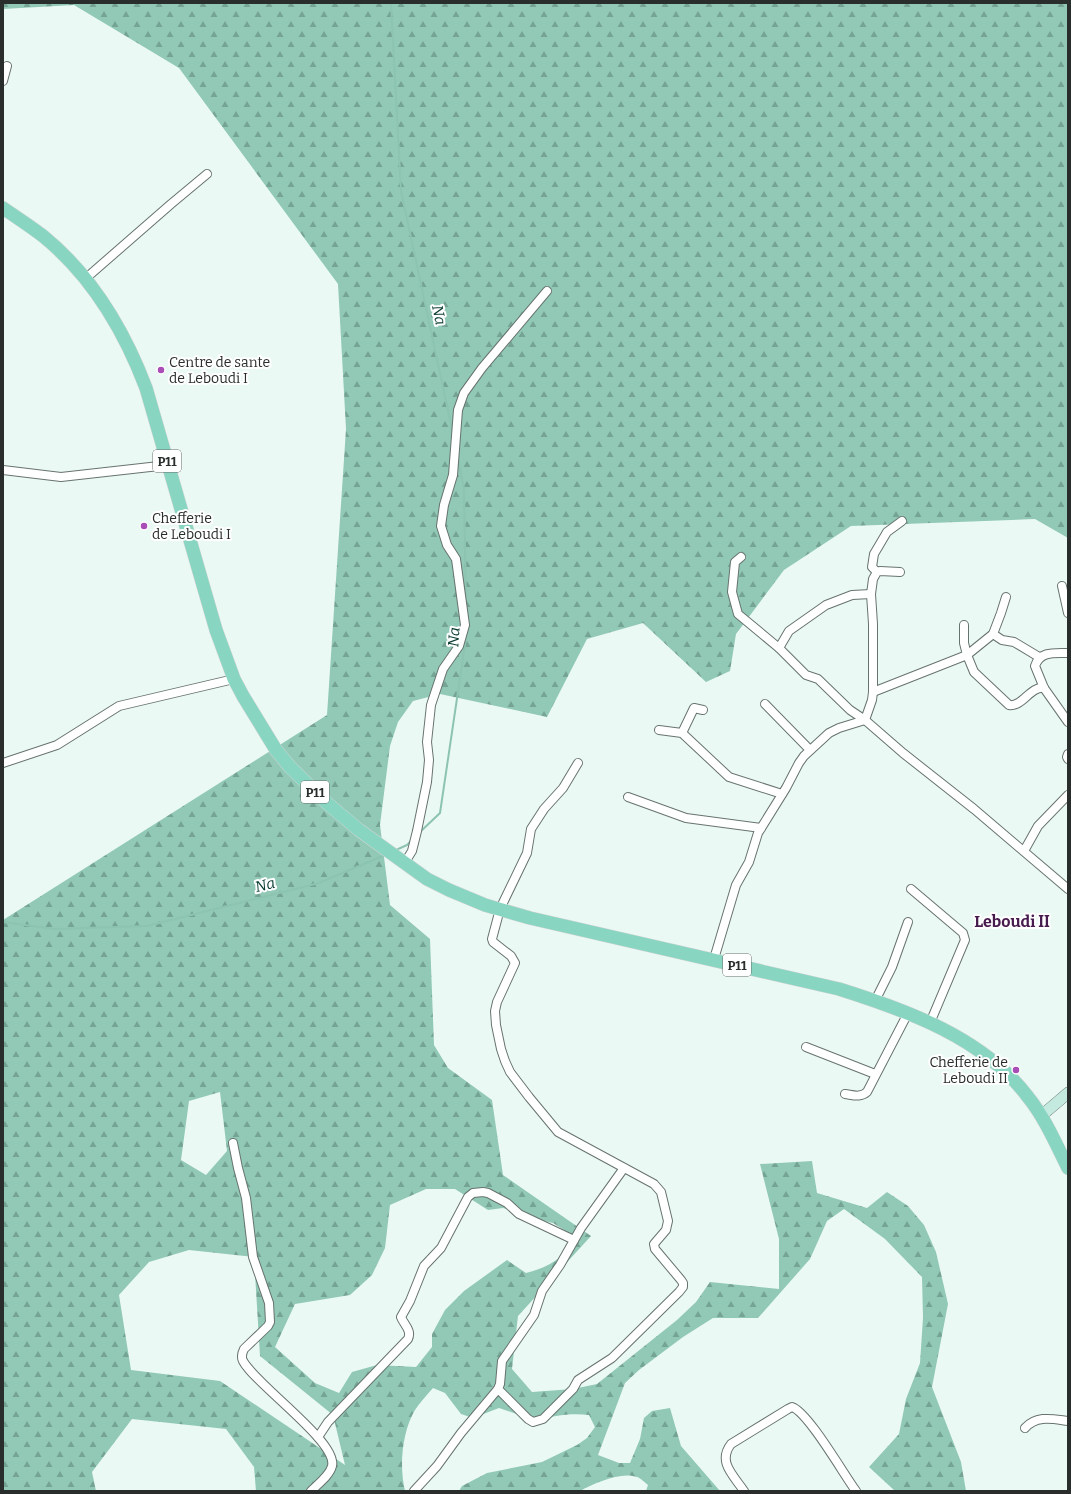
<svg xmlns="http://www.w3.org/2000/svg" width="1071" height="1494" font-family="Bitter,serif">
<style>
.forest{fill:url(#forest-firs);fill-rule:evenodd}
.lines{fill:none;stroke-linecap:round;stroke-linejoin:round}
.stream{stroke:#8cc3b1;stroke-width:2}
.street-casing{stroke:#67736f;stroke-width:10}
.secondary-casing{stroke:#67736f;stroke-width:12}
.primary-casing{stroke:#d4d5d5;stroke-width:14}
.street{stroke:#fff;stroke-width:8}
.secondary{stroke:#c4eae0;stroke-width:11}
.primary{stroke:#88d6c2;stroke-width:13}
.poi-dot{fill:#a94db7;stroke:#fff;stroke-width:1.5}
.labels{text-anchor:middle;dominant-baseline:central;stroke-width:4;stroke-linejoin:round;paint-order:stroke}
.shield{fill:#fff;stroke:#696d6c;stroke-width:1}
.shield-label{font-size:13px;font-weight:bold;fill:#292e2d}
.poi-label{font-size:14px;fill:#292e2d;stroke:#fff;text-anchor:start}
.water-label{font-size:15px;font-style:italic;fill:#073a2e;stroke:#fff}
.quarter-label{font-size:16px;font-weight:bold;fill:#471b4e;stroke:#fff}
</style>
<defs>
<pattern id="forest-firs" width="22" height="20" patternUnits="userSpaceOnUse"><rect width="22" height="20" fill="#91c9b6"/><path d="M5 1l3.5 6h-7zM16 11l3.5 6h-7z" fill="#76a494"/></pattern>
</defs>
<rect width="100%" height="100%" fill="#ebf9f4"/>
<path class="forest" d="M3 3H1068V538L1035 519 851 526 784 570 736 634 730 671 706 682 643 623 587 639 547 717 440 694 413 701 398 722 390 746 380 825 390 905 430 939 434 1045 448 1068 492 1100 503 1175 591 1236 518 1316 512 1369 532 1392 573 1389 597 1384 677 1320 696 1302 710 1282 779 1289V1239L760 1164 812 1161 817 1193 867 1208 887 1192 908 1206 924 1225 936 1252 948 1304 932 1387 961 1462 966 1491H895L869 1467 899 1434 906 1399 920 1363 923 1318 922 1277 885 1239 844 1209 827 1221 810 1259 758 1318H713L683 1337 639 1370 625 1383 598 1455 619 1463H630L640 1439 644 1418 652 1411 670 1408 681 1446 720 1491H646L648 1485C645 1483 641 1478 637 1477 622 1471 594 1483 580 1491H459L462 1486 487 1473 542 1462 577 1445 587 1438 595 1427 589 1415C572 1413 553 1415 537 1421L499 1408 473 1418 461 1414 445 1393 433 1388C427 1395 420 1402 415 1410 402 1432 399 1466 405 1491H256L254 1467 226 1429 132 1419 92 1472 96 1491H3V920L327 715 346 429 338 284 179 68 74 5 3 9ZM220 1092 227 1151 206 1175 181 1160 189 1101ZM426 1189H455L488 1210 503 1208 516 1212 523 1216 553 1223 564 1230 574 1240C563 1259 547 1268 526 1273L507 1260 464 1291 445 1310 432 1334V1347L416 1367 377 1365 352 1372 339 1393 315 1383 275 1347 295 1304 350 1295 372 1275 385 1248 390 1205ZM189 1250 254 1257 260 1356 333 1415 345 1465 220 1381 131 1370 119 1295 149 1262Z"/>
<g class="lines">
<g class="stream">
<polyline points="391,3 401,191 453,434"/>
<polyline points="458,458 464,489 466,605"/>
<polyline points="420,832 440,813 467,631"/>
<polyline points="396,850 407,845 411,841"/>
<polyline points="3,922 54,929 147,926 319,883 385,855"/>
</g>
<defs>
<g id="street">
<polyline points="3,81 7,66"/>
<polyline points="85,279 171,204 207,174"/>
<polyline points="3,470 61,477 168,465"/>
<polyline points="741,557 735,562 732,592 738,614 779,648"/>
<polyline points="877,572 872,567 874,554 887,532 902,521"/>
<polyline points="1062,586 1068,613"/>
<polyline points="871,594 852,595 826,605 789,631 779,648 806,675 818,679 850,710 865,720 903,753 974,809 1068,889"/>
<path d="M964 625V643L967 655 974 672 1009 705C1023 707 1030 686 1044 688"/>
<polyline points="993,634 1002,640 1014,642 1039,657"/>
<path d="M1068 653C1054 653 1040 651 1035 666L1044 688 1068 722"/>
<polyline points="873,692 967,655 993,634 1001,613 1006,597"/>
<polyline points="765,704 810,750"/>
<polyline points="865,720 872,700 873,692 873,624 871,594 873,579 877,572 880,571 900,572"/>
<polyline points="659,730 682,733 729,777 782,794"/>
<polyline points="682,733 694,708 703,710"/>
<polyline points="1068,754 1067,757 1068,759"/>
<polyline points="3,763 57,745 119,706 234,679"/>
<polyline points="628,797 686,818 761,828"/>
<polyline points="1024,851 1038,826 1068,795"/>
<polyline points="404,864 412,851 417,831 427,782 429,760 427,742 431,705 443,669 459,646 465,625 456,559 447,545 441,526 444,505 453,475 458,410 464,393 482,368 547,291"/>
<polyline points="911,889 963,933 965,940 930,1023"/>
<polyline points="714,959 736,885 749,862 758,833 786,788 799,763 804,756 829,733 839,728 865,720"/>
<polyline points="875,1001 892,967 908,922"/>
<polyline points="806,1047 875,1074"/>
<path d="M845 1094C853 1095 860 1098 867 1092L908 1013"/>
<path d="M233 1143 238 1168 246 1198 253 1257 269 1303 270 1322 268 1326 244 1349C242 1353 241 1357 243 1361 256 1385 338 1442 332 1466 330 1475 318 1484 311 1491"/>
<polyline points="498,1389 528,1419 533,1422 543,1419 573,1389 578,1380 612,1358 679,1292 683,1287 683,1283 681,1280 655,1249 654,1244 666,1230 668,1221 661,1192 654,1184 558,1132 529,1097 510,1072 505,1061 501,1049 496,1025 495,1011 497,1002 515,963 511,956 493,942 492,939 500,909 527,853 531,829 544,809 563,788 578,763"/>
<path d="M1025 1428C1037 1415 1052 1419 1068 1421"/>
<path d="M318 1437 328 1422 408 1339C412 1330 404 1325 401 1317L410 1301 424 1266 441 1248 468 1197 473 1193 483 1192 488 1193 507 1203 519 1214 574 1240"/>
<polyline points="414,1491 437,1466 461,1433 498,1389 500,1384 502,1361 534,1315 542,1291 560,1265 581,1228 624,1168"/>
<path d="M744 1491C734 1476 717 1462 731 1444L788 1409 792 1407C808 1412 844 1475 856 1491"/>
</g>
<polyline id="secondary" points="1041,1116 1068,1093"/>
<path id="primary" d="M3 208C16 217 30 226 43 236 91 275 124 330 146 388L216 630 234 679 243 696 276 750 290 767 328 804 359 830 427 879 449 890 485 905 530 918 839 989C906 1010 984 1038 1028 1097 1045 1118 1056 1144 1068 1168"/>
</defs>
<use href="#street" class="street-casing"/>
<use href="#secondary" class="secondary-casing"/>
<use href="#primary" class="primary-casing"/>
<use href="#street" class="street"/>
<use href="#secondary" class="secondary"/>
<use href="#primary" class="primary"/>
</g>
<g class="poi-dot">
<circle cx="161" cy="370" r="4"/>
<circle cx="144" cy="526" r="4"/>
<circle cx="1016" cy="1070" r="4"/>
</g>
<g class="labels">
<g class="shield">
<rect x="153" y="450" width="28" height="22" rx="3"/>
<rect x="301" y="781" width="28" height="22" rx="3"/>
<rect x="723" y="954" width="28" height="22" rx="3"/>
</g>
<g class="shield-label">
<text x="167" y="461">P11</text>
<text x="315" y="792">P11</text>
<text x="737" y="965">P11</text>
</g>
<g class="poi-label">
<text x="169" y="362">Centre de sante<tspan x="169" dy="16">de Leboudi I</tspan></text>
<text x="152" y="518">Chefferie<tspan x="152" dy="16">de Leboudi I</tspan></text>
<text x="1008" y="1062" text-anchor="end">Chefferie de<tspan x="1008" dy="16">Leboudi II</tspan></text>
</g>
<g class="water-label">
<text transform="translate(439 315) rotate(78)">Na</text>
<text transform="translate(454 637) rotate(-86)">Na</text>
<text transform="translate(265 885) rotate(-14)">Na</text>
</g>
<g class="quarter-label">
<text x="1012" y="921">Leboudi II</text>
</g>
</g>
<rect width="1071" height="1494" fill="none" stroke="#292e2d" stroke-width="8"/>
</svg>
